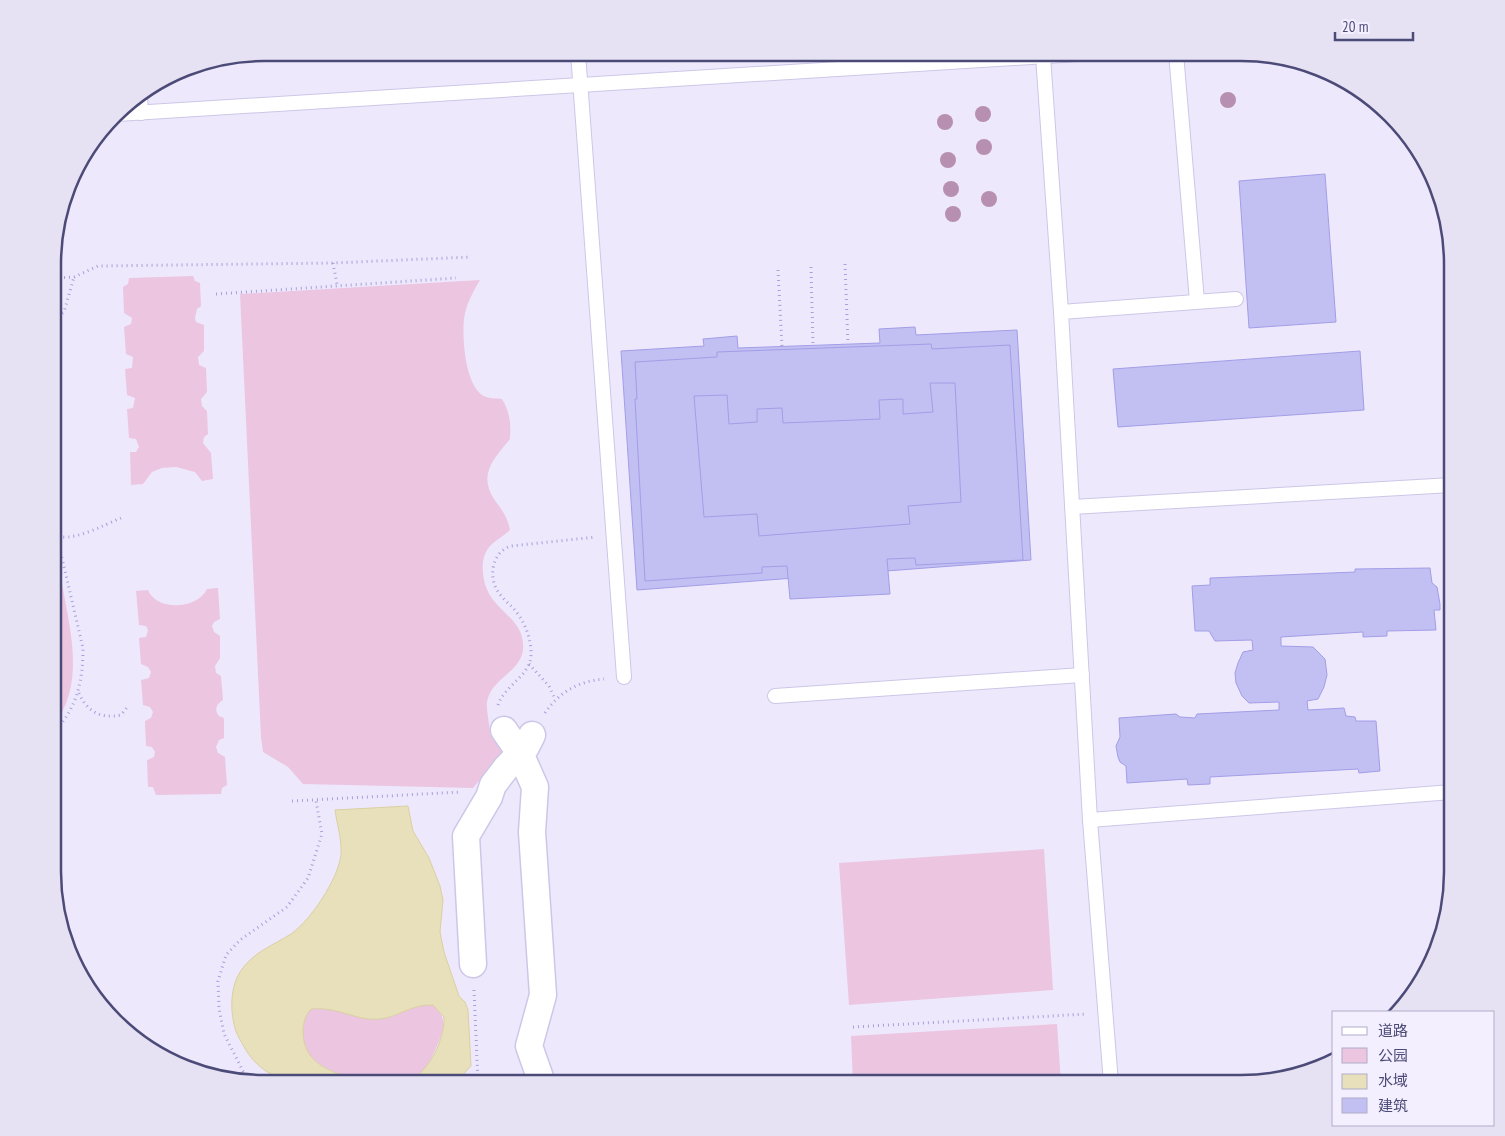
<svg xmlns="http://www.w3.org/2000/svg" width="1505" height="1136" font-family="'PT Sans Narrow','Noto Sans SC',sans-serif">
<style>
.green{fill:#ecc5e1}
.water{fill:#e8e0bb;stroke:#dad0a1}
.building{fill:#c2bff3;stroke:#a29ee6;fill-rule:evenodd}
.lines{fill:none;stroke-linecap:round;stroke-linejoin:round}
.lane-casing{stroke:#ccc7e7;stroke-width:16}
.street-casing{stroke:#ccc7e7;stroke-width:29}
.path{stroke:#a5a1d9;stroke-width:3;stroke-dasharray:1 4;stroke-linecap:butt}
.lane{stroke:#fff;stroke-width:14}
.street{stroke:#fff;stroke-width:26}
.tree{fill:#b78fb0}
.rim{fill:none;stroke:#4c4b78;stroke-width:2.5}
</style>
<rect width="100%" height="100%" fill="#eee8fd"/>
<g class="green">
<polygon points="193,276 195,281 200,283 201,306 197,309 195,318 196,322 204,325 204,351 198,357 199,365 206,368 207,392 201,399 202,406 207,411 208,434 204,437 203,443 211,453 213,479 202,481 195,472 176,467 162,468 152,472 143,484 131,485 130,452 136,452 139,447 136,439 129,438 127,409 133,408 135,398 127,395 125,369 132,368 133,357 126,354 124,327 131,324 132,318 124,313 123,287 128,284 129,278"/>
<path d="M480 280C473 292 466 304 464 319 462 338 465 389 486 397 491 399 497 398 502 399 510 412 511 424 510 439 493 460 477 475 496 502 503 511 508 519 510 530 503 537 493 541 487 550 483 557 482 564 483 572 485 612 526 614 523 650 520 673 491 678 487 702 486 710 490 725 490 735L502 733C506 764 491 766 473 788L303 784 288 767 263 752 261 737 240 294Z"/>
<path d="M54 548C60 559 60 576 63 589 71 634 85 686 53 726Z"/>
<path d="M218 588 220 619 214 622 212 626 214 632 220 636V658L215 666 216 673 221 676 223 700C216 704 214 710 219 716L224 718V738L219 740 216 747 218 753 225 757 227 785 222 788 221 794 156 795 153 787H148L147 760 154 757 155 752 152 747 146 746 145 721 151 718 153 712 150 707 143 705 141 680 149 678 151 672 148 667 141 664 139 638 146 637 148 630 146 626 139 625 136 591 148 590C157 612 198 609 207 589Z"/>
<polygon points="1044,849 1053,990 849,1005 839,863"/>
<path d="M422 1005H433C446 1015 445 1027 439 1041 434 1053 426 1072 415 1079 392 1094 324 1075 309 1055 303 1048 303 1038 303 1029 304 1021 305 1014 311 1009L329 1008 364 1018 381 1019Z"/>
<polygon points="1057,1024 1061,1083 853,1083 851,1036"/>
</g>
<path class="water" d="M408 806 413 831 429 858 440 886 443 900 440 932 444 952 459 996 465 1002 468 1010 471 1066 455 1083H407C428 1073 445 1040 444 1017L433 1005C411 1004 399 1017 380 1019 358 1022 337 1006 311 1009 305 1015 304 1022 303 1030 302 1070 344 1076 375 1083 326 1083 270 1096 243 1045 239 1038 235 1031 234 1024 230 1008 231 986 240 972 253 952 272 946 291 934 311 920 338 879 341 855 342 839 337 825 335 810Z"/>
<g class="building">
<polygon points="1325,174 1336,322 1249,328 1239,181"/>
<polygon points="915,327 916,335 1017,330 1031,560 637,590 621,351 704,346 703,339 737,336 738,348 880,343 879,329"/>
<path d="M931 344 932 349 1010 345 1023 560 916 565 915 558 887 559 890 594 790 599 787 566 762 567V573L645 581 635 399H637L635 362 717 357V352ZM930 383H955L961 502 908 506 910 524 759 536 757 514 704 517 694 396 727 395 729 424 757 422V409L782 408 783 423 880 419 879 400 903 399V414L933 412Z"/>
<polygon points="1360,351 1364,410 1118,427 1113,369"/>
<polygon points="1430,568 1432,583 1437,587 1440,604 1440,610 1434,610 1436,630 1387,631 1387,636 1363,637 1363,632 1281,637 1281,646 1313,647 1325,659 1327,675 1324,687 1318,699 1307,701 1308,710 1344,708 1346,716 1355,717 1356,721 1376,721 1380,771 1359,773 1358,769 1210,777 1210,784 1188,785 1187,779 1127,783 1126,766 1120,762 1118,757 1116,746 1120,737 1119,718 1176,714 1180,717 1195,718 1197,714 1279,710 1279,702 1249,703 1242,696 1236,683 1235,673 1238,663 1243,652 1253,650 1252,640 1215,641 1209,631 1195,631 1192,586 1210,585 1210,578 1355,572 1355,569"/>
</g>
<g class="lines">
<defs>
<g id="lane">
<polyline points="578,53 624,677"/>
<polyline points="847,53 848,68"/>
<polyline points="1176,53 1197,301"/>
<polyline points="1043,56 1061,312 1090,820 1111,1083"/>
<polyline points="140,96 141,113"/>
<polyline points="117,114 1094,53"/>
<polyline points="1061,312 1236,299"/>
<polyline points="1072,507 1452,485"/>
<polyline points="775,696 1082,675"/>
<polyline points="1090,820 1452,792"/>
</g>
<g id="street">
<polyline points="504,730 520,753 535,787 532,832 543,995 529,1046 542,1083"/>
<polyline points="473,964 466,836 489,797 493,785 506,768 526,747 532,735"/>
</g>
</defs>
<use href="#lane" class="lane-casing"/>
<use href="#street" class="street-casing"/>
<g class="path">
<polyline points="333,263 337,284"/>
<polyline points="845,264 848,344"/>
<polyline points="811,267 813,345"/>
<polyline points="778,270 782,346"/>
<polyline points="54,278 74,277 98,266 333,263 471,257"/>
<polyline points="216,294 456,278"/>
<polyline points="54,319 64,312 74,277"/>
<path d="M54 534C68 545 106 524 121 518"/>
<polyline points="529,664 549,686 555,699"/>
<path d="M79 693C87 712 101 719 121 715L129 705"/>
<path d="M498 705C504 686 529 677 531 656 532 639 524 619 512 607 506 601 499 595 495 586 489 570 495 551 511 546L596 537"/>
<path d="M545 713C559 692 579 681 604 679"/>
<path d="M53 733C77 709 83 681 83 648L57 537"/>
<polyline points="292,801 461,792"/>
<polyline points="474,990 478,1083"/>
<polyline points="853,1027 1087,1014"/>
<polyline points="260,1083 243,1071 224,1034 219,1008 218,981 226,955 240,940 287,907 308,878 322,834 316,801"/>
</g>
<use href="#lane" class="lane"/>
<use href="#street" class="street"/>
</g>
<g class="tree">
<circle cx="1228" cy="100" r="8"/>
<circle cx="983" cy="114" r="8"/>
<circle cx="945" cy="122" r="8"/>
<circle cx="984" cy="147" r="8"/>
<circle cx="948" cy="160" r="8"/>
<circle cx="951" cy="189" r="8"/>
<circle cx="989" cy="199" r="8"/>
<circle cx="953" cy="214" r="8"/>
</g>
<path d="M0 0H1505V1136H0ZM264 61H1241A203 203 0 0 1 1444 264V872A203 203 0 0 1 1241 1075H264A203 203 0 0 1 61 872V264A203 203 0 0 1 264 61Z" fill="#e6e2f4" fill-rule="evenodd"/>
<path class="rim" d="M264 61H1241A203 203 0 0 1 1444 264V872A203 203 0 0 1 1241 1075H264A203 203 0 0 1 61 872V264A203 203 0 0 1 264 61Z"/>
<rect x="1332" y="1011" width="162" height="115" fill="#f3efff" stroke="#b0adc9"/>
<rect x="1342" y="1027" width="25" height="8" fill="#ffffff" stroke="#b0adc9"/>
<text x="1378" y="1036" font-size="15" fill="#4c4b78">道路</text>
<rect x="1342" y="1048" width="25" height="15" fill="#ecc5e1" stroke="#b0adc9"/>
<text x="1378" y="1061" font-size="15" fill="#4c4b78">公园</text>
<rect x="1342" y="1074" width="25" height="15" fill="#e8e0bb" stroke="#b0adc9"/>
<text x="1378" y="1086" font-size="15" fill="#4c4b78">水域</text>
<rect x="1342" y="1098" width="25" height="15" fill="#c2bff3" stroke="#b0adc9"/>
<text x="1378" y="1111" font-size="15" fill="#4c4b78">建筑</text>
<path d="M1335 32v8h78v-8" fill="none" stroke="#4c4b78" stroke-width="2.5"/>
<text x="1342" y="32" font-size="15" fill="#4c4b78" stroke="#f3efff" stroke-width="4" paint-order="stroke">20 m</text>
</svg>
